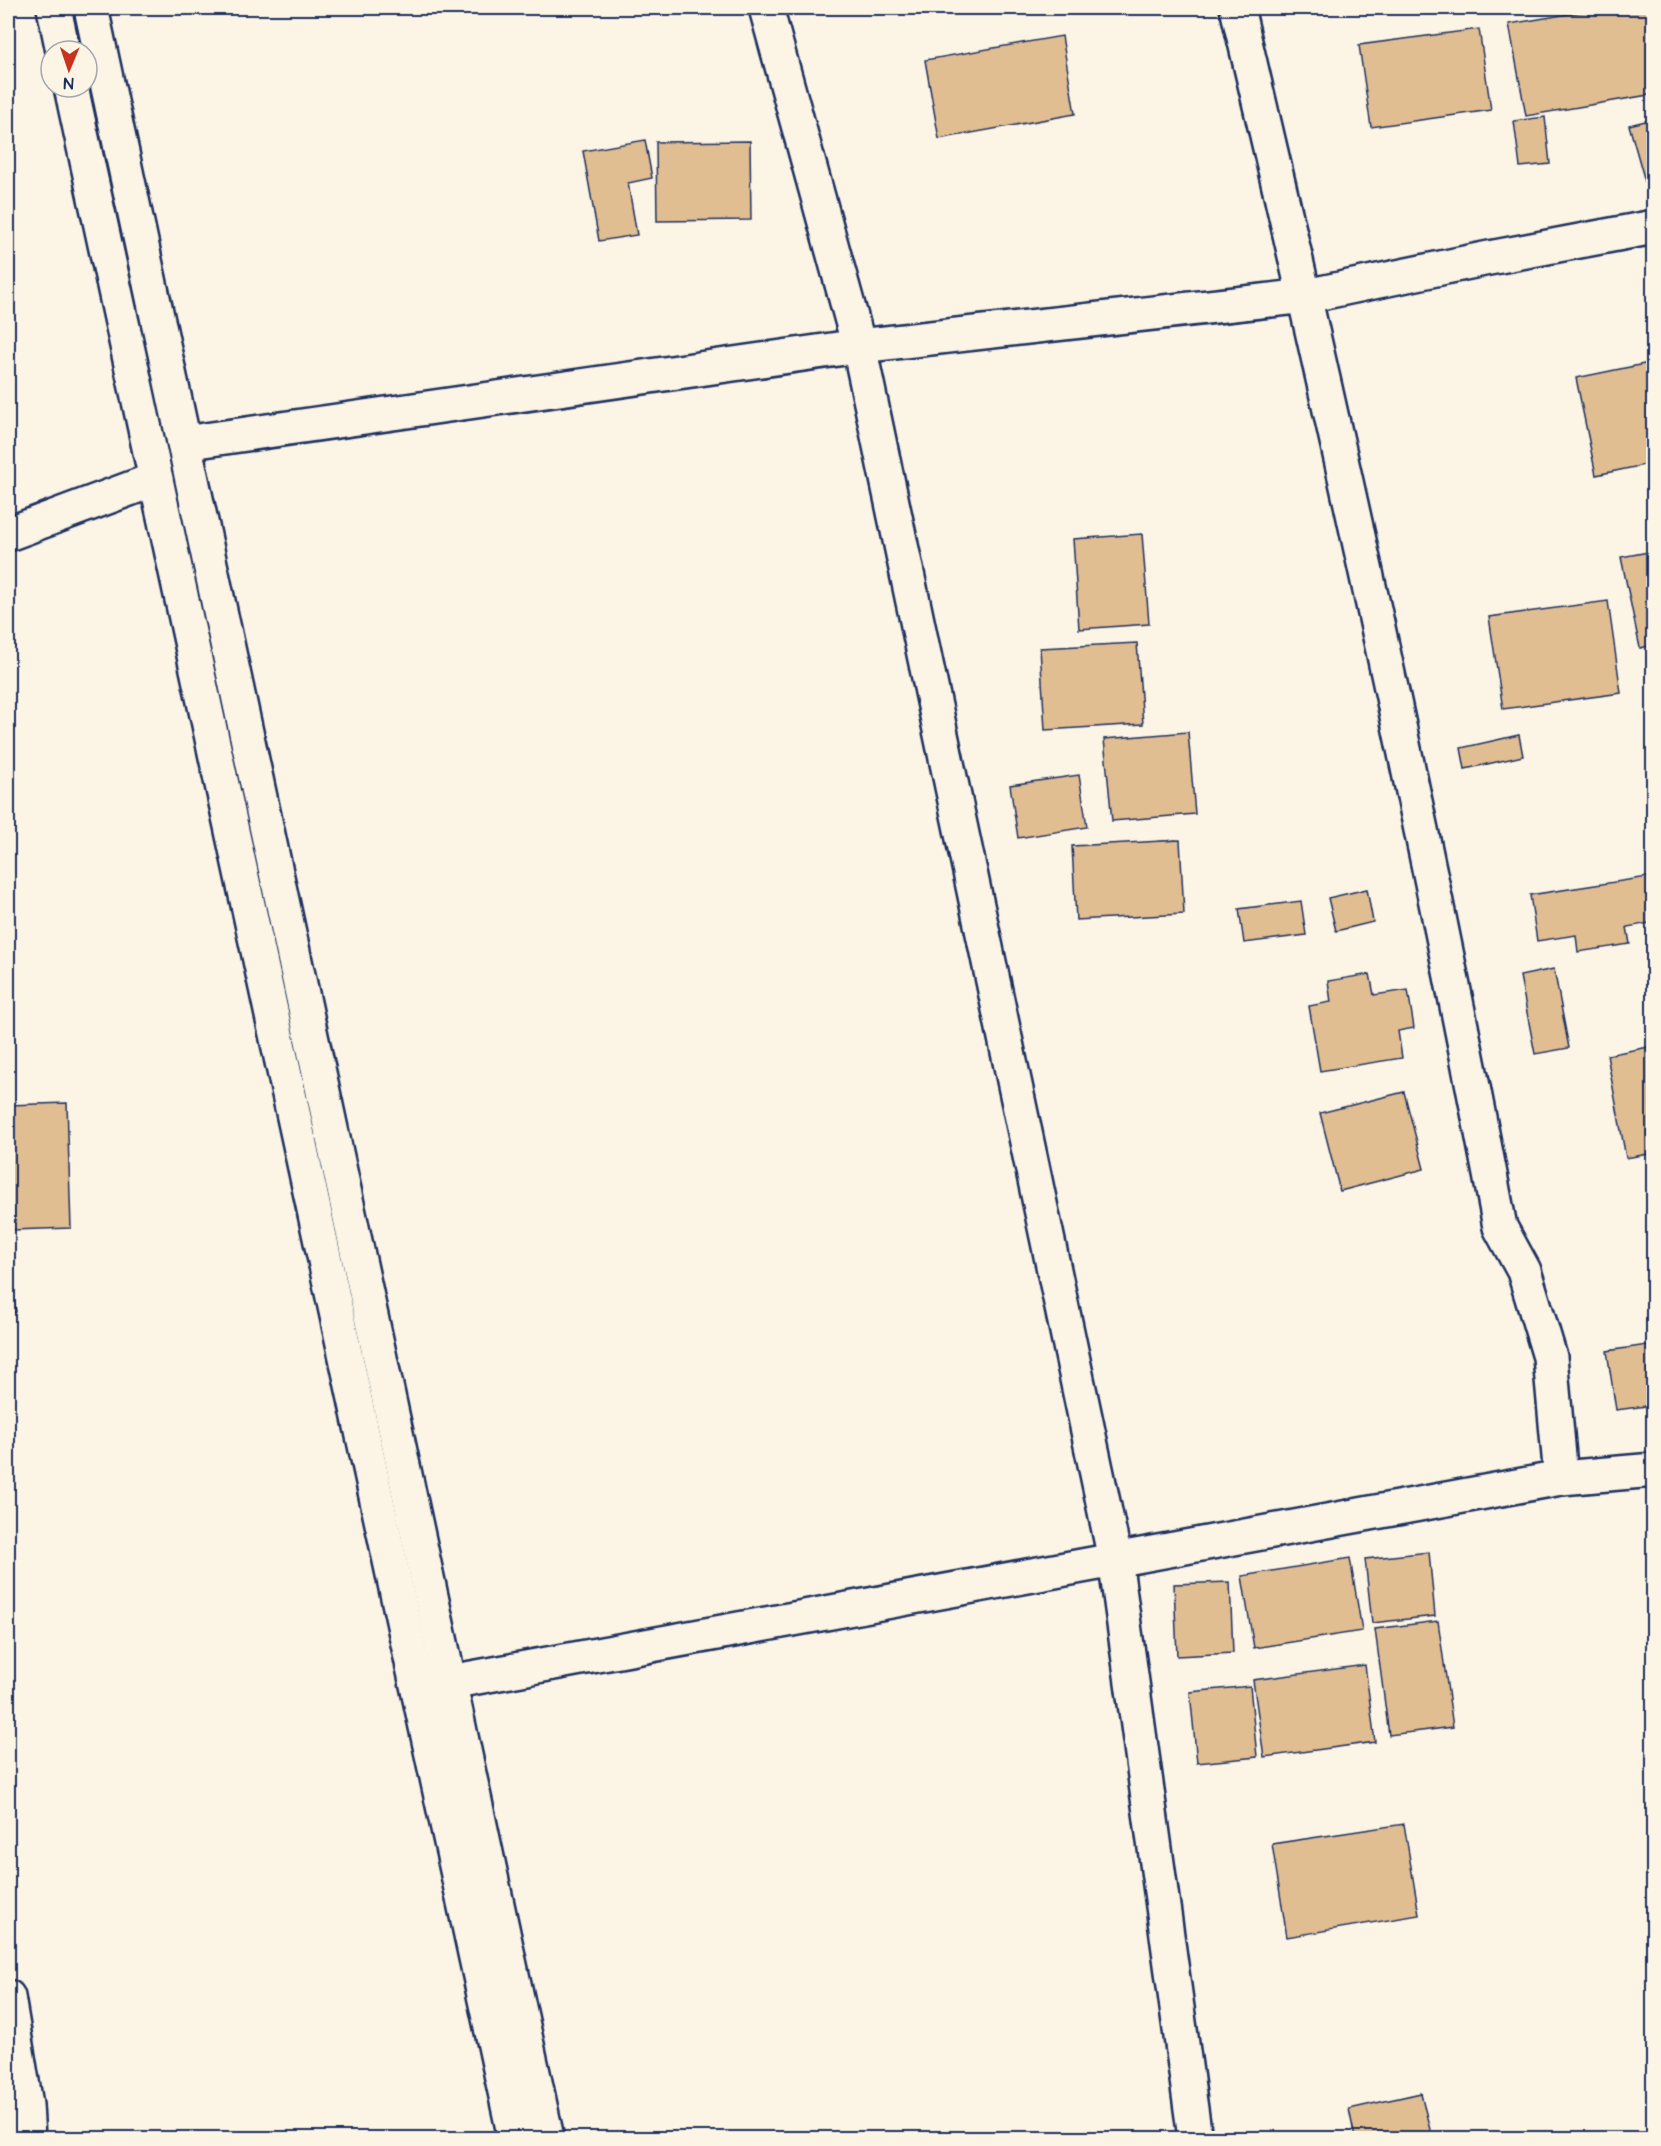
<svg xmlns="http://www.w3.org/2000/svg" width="1661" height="2146" font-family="'Architects Daughter',sans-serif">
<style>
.building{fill:#e1bd92;stroke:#1b2f5e;stroke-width:1.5}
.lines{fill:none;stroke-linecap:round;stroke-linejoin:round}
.minor-casing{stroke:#1b2f5e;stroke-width:38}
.primary-casing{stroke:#1b2f5e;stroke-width:38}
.minor{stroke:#fcf5e5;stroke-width:33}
.primary{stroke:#fcf5e5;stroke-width:33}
</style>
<rect width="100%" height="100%" fill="#fcf5e5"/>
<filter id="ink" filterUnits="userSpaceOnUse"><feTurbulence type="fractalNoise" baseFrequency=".0167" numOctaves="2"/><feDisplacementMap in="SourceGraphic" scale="12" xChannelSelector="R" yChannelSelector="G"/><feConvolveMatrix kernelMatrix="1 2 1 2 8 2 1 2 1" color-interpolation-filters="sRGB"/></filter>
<g filter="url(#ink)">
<g class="building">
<polygon points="1485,8 1506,8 1486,12"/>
<polygon points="1604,8 1654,8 1654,94 1526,116 1509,24"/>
<polygon points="1479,29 1491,110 1371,127 1359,45"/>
<polygon points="1062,36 1075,114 939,139 925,60"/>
<polygon points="1545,117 1550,164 1520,167 1514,121"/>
<polygon points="1654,119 1654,183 1646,185 1629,125"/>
<polygon points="645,140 652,178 628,183 637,235 599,241 583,151"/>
<polygon points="750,141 751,220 657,221 656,142"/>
<polygon points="1654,362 1654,463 1596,475 1576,378"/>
<polygon points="1142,534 1149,624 1079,629 1073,539"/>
<polygon points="1654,551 1654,645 1640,648 1621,557"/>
<polygon points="1608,601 1621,693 1503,709 1489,617"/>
<polygon points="1137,643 1143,724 1045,730 1040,648"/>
<polygon points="1654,658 1654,699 1647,659"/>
<polygon points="1188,732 1195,814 1112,821 1104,739"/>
<polygon points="1519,735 1523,756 1465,769 1461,748"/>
<polygon points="1079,775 1087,827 1018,838 1010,785"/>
<polygon points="1176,840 1182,911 1082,919 1075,849"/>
<polygon points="1180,840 1184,914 1076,920 1072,846"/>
<polygon points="1654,876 1654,941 1652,941 1649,923 1627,927 1630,944 1578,952 1576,935 1537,941 1530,895"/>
<polygon points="1367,889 1373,922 1336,931 1328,898"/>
<polygon points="1301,901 1306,935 1244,943 1239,909"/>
<polygon points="1554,969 1569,1048 1535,1054 1520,976"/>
<polygon points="1370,974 1374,995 1408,990 1414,1028 1398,1031 1402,1058 1320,1071 1309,1006 1331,1002 1328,981"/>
<polygon points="1654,1046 1654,1153 1626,1158 1607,1055"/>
<polygon points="1404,1092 1424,1169 1340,1191 1320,1113"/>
<polygon points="67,1103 71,1228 12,1230 8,1105"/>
<polygon points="8,1262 16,1312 8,1314"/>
<polygon points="1654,1344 1654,1405 1616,1410 1607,1351"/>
<polygon points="1429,1552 1435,1616 1372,1623 1365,1559"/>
<polygon points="1350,1558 1362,1631 1254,1648 1242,1576"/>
<polygon points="1230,1582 1233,1653 1177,1656 1174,1584"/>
<polygon points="1438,1621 1453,1727 1389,1735 1375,1629"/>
<polygon points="1365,1665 1375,1742 1264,1757 1253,1680"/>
<polygon points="1250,1686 1257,1757 1197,1763 1190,1692"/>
<polygon points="1404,1824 1419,1915 1287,1937 1272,1844"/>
<polygon points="1421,2093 1432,2138 1355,2138 1349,2109"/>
</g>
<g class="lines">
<defs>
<g id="minor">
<polyline points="766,8 859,346 1115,1559 1195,2138"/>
<path d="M1237 8C1333 412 1423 819 1500 1227L1524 1271 1550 1357 1561 1478"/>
<polyline points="184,443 859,346 1306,296 1484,259 1654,227"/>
<polyline points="8,534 156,479"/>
<polyline points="450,1682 1561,1478 1654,1470"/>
<polyline points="8,1997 26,2105 28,2138"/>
</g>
<g id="primary">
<polyline points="54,8 63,51"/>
<polyline points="91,8 547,2138"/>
<polyline points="71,87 515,2138"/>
</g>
</defs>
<use href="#minor" class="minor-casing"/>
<use href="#primary" class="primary-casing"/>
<use href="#minor" class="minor"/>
<use href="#primary" class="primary"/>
</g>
</g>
<rect width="1661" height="2146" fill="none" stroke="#fcf5e5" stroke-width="30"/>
<rect x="15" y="15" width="1631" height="2116" fill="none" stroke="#1b2f5e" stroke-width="2" filter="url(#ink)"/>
<g transform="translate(69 69) rotate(182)"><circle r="28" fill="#fcf5e5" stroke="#a2a6af" stroke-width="1.5"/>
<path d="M0-4.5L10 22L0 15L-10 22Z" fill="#c8321e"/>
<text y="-9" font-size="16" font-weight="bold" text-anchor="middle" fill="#1b2f5e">N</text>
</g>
</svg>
